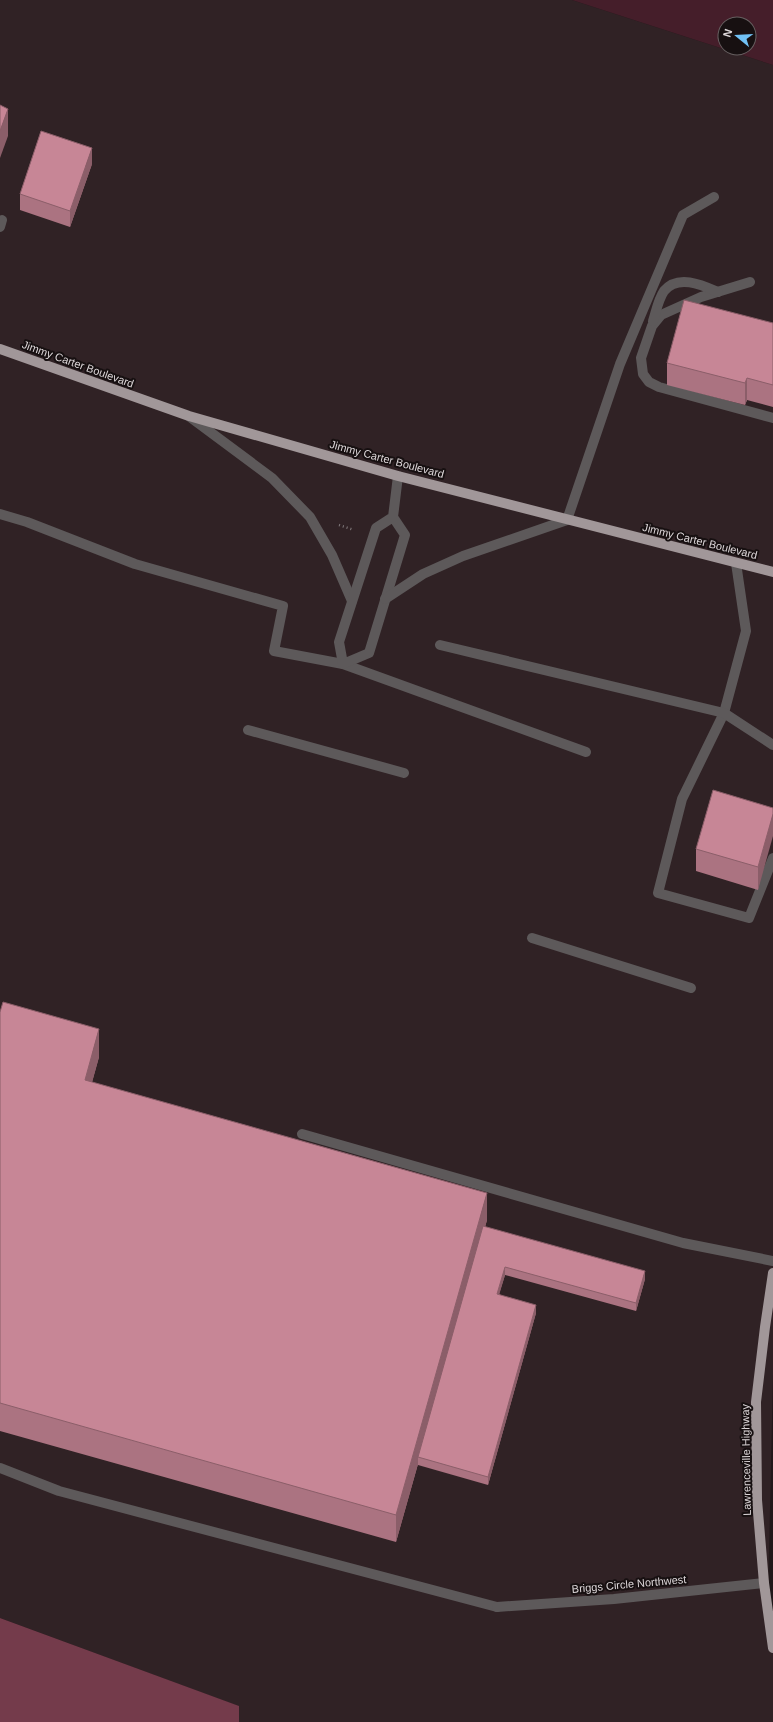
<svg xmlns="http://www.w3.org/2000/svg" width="773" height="1722" font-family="Arial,sans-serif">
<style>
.built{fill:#302225}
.green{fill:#451e2a;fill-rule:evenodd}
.forest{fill:#743b4b}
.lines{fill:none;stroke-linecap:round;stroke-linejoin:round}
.path{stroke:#817a7c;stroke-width:2.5;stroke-dasharray:1 3;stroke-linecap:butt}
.lane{stroke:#5d595a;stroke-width:10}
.street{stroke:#5d595a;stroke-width:10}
.primary{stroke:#a19799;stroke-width:10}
.wall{fill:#ab7381}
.shaded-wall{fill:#8b5e69}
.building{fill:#c78696;stroke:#8b5e69}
.labels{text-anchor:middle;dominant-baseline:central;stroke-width:4;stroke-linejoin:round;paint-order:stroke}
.street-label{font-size:11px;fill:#ded8da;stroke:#171011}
</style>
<rect width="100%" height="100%" fill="#21181a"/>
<polygon class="built" points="0,0 572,0 773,65 773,1375 768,1598 773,1627 773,1722 239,1722 238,1706 0,1618"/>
<path class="green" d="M572 0H773V65ZM725 24H749V48H725Z"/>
<polygon class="forest" points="0,1618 239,1706 239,1722 0,1722"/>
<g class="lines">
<polyline class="path" points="339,525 354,530"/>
<g class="lane">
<polyline points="0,227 2,220"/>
<polyline points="750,282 701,297 661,315 652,326 641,358 643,374 649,382 659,387 773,418"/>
<path d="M653 321C656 312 658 300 664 291 678 274 702 285 718 292"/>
<polyline points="190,417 272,478 310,517 332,555 352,601"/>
<polyline points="0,514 27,522 135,564 283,606 274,651 343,664 586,752"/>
<polyline points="393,517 376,528 339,642 343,664 369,653 405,535 393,517 398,476"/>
<polyline points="736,563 746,631 724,713 682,799 658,893 749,918 773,858"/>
<polyline points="385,599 423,574 463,556 567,520 620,364 683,215 714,197"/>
<polyline points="440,645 724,713 773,745"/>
<polyline points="248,730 404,773"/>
<polyline points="532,938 691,988"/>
<polyline points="302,1134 683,1243 773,1261"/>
<polyline points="0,1468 59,1491 497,1607"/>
</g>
<polyline class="street" points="497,1607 614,1599 764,1583"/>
<g class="primary">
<polyline points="0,349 189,416 398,476 773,572"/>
<polyline points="773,1273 765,1327 756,1402 757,1500 764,1583 773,1648"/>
</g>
</g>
<g class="wall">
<polygon points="92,164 70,227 20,210 20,194"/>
<polygon points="773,323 773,407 747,400 745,405 667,385 667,363"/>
<polygon points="773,808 758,890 696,871 696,849"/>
<polygon points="0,1012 99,1057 92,1082 487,1220 485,1227 645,1279 636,1311 505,1275 499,1294 536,1313 488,1485 418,1465 418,1464 396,1542 0,1431"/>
</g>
<g class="shaded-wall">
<polygon points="8,109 8,136 0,158 0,131"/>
<polygon points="92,148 92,164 70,227 70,211"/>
<polygon points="747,378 747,400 745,405 745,383"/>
<polygon points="773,814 773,836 758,890 758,867"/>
<polygon points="99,1029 99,1057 85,1108 85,1080"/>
<polygon points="487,1193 487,1220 420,1458 418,1457 418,1464 396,1542 396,1515"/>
<polygon points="505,1267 505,1275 497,1302 497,1294"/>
<polygon points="645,1271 645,1279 636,1311 636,1303"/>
<polygon points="536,1305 536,1313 488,1485 488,1477"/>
</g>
<g class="building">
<polygon points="0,105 8,109 0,131"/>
<polygon points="41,131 92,148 70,211 20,194"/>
<polygon points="684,300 773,323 773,385 747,378 745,383 667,363"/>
<polygon points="713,790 773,808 773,814 758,867 696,849"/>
<polygon points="3,1002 99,1029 85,1080 487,1193 396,1515 0,1403 0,1012"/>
<polygon points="483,1226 645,1271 636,1303 505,1267 497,1294 536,1305 488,1477 418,1457"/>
</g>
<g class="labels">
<g class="street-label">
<text transform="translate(78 364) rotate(20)">Jimmy Carter Boulevard</text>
<text transform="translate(387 459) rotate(15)">Jimmy Carter Boulevard</text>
<text transform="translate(700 541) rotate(14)">Jimmy Carter Boulevard</text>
<text transform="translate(746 1460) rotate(-91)">Lawrenceville Highway</text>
<text transform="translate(629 1584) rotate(-5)">Briggs Circle Northwest</text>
</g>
</g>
<g transform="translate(737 36) rotate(288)"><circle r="19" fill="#171011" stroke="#676061"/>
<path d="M0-3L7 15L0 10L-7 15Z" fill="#71c1f5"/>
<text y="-6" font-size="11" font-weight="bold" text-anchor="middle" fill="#ded8da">N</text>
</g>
</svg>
